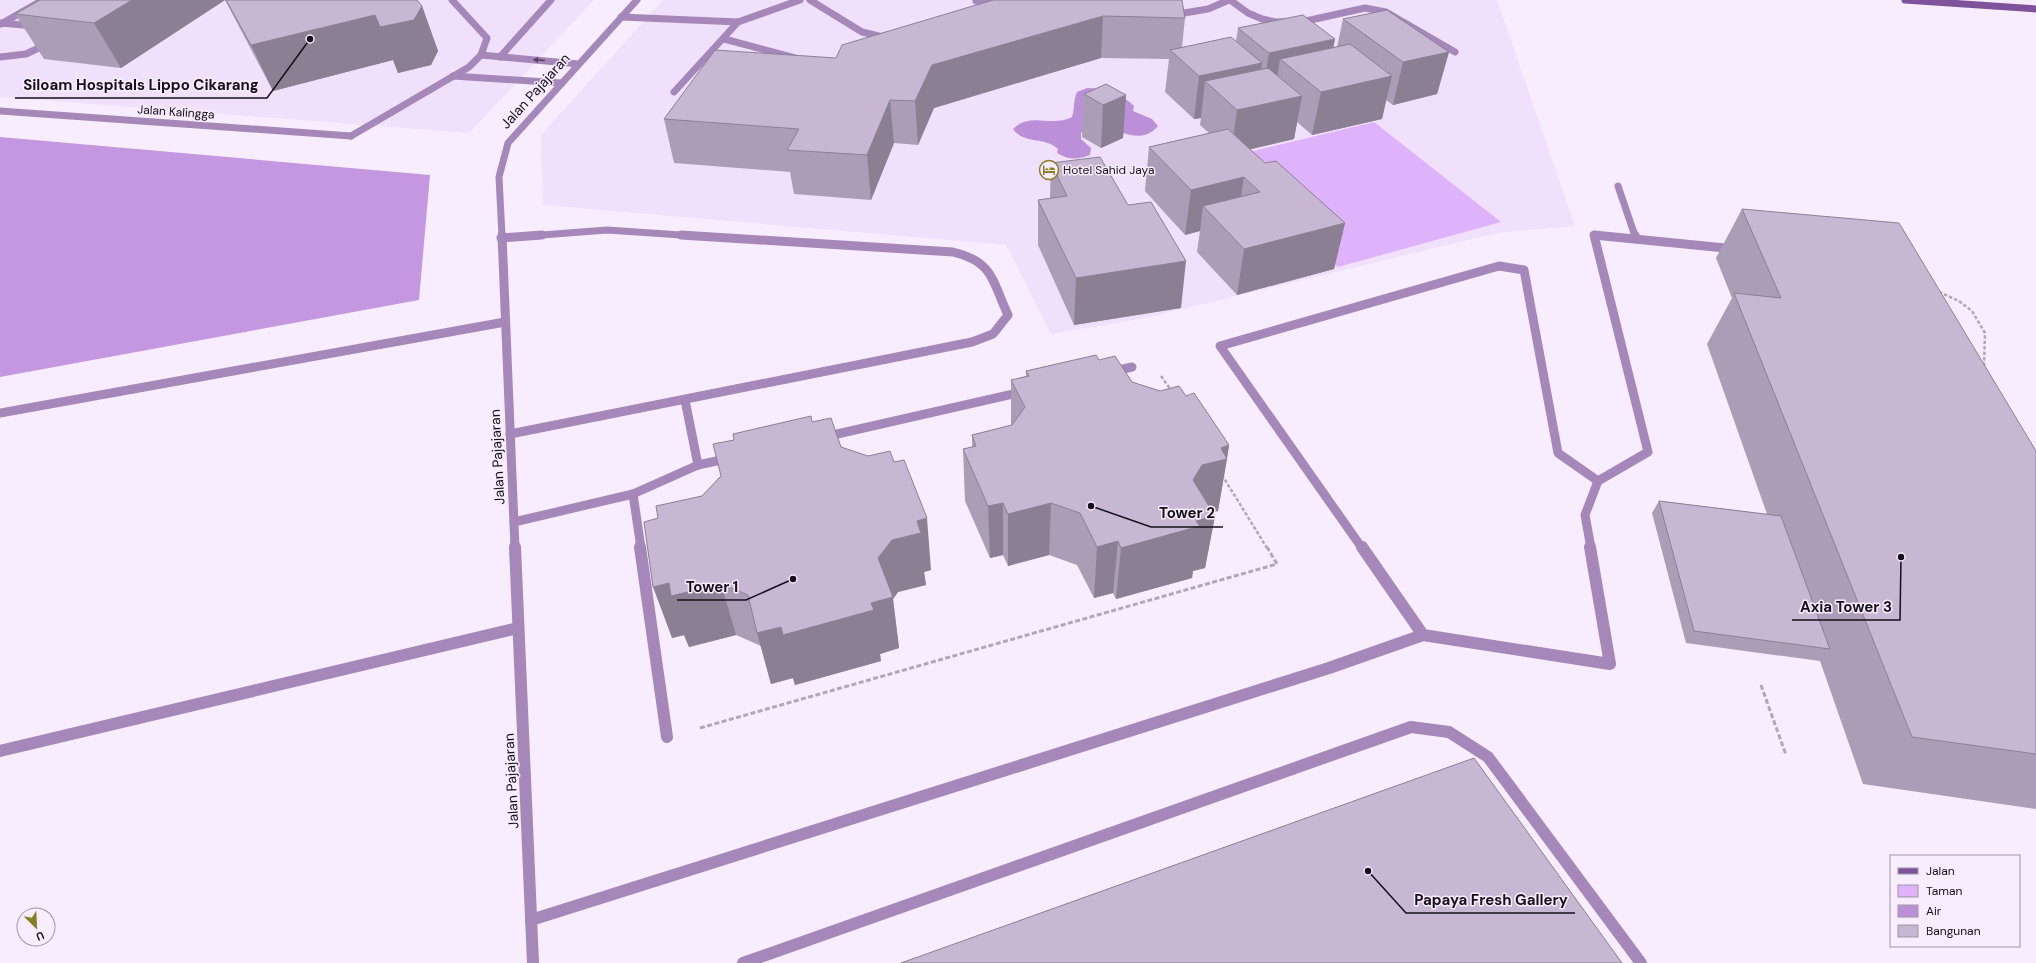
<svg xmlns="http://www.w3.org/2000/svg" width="2036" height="963" font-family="'DM Sans',sans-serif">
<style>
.built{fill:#f1e0fc}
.green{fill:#dfb2fc}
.forest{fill:#c497e1}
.water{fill:#bc90d9}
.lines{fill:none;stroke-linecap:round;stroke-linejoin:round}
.path-far1{stroke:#b1a7b7;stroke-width:2.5;stroke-dasharray:3.5 2;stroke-linecap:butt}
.path{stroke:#b1a7b7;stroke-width:3;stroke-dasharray:5 2.5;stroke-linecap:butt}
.lane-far2{stroke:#a588b9;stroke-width:7}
.lane-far1{stroke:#a588b9;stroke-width:9}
.lane{stroke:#a588b9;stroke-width:12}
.street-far2{stroke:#a588b9;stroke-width:7}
.street-far1{stroke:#a588b9;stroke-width:9}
.street{stroke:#a588b9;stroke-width:12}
.secondary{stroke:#7f539b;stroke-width:7}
.wall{fill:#ab9db5}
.shaded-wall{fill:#8b8093}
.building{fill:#c7b7d2;stroke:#8b8093}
.oneway{fill:#564661}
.labels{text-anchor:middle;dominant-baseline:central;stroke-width:3;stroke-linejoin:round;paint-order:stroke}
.far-street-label{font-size:12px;fill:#151019;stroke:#f8edff}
.far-poi-label{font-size:12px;fill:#151019;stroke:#f8edff;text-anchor:start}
.street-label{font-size:14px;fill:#151019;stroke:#f8edff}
.leader{fill:none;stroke:#151019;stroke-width:1.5}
.callout-dot{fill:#151019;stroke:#f8edff;stroke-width:1.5}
.callout-label{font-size:15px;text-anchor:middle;font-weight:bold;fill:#151019;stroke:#f8edff;stroke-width:3;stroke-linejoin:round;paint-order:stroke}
</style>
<rect width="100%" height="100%" fill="#f8edff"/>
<g class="built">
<polygon points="0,0 594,0 469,133 0,97"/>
<polygon points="663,0 1497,0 1575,226 1497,233 1146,318 1051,334 1006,245 543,205 541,135"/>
</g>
<polygon class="green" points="1374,122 1501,222 1338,267 1224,158"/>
<polygon class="forest" points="0,137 430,175 419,300 0,377"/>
<path class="water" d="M1087 88C1105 88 1121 93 1134 106L1133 111 1152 119 1158 126C1137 150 1115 122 1092 127 1088 127 1084 131 1081 133V139L1091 148 1090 155C1077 160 1069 160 1057 153L1058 149C1044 136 1024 145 1013 129 1031 111 1051 128 1072 117 1075 108 1073 101 1077 92Z"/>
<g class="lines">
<g class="path-far1">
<polyline points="1939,292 1959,301 1972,311 1985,333 1984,366"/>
<polyline points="1161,376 1171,390"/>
<polyline points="1222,475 1267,548"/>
</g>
<g class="path">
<polyline points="1761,685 1786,755"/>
<polyline points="700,728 1277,564 1267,547"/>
</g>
<g class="lane-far2">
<polyline points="810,0 862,32 887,38"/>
<polyline points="1230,0 1248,13 1262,19 1276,22 1306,21 1365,8 1386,12 1455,52"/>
<polyline points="976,1 997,5"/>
<polyline points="1172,15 1208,9 1229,0"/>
<polyline points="621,17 738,22 800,0"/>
<polyline points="0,23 35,26"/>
<polyline points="1,24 43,0"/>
<polyline points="724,39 795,58"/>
<polyline points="481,55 578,64"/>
<polyline points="0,57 26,54 49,43"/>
<polyline points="500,57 551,0"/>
<polyline points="453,76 562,83"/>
<polyline points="674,92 738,22"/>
<polyline points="351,136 469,67 481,55 487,38 452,0"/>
<polyline points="1618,186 1635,236"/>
<polyline points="529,236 607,230 696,236"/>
<polyline points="1594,236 1603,236"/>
</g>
<g class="lane-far1">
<polyline points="1635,235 1636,239"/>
<polyline points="501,238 542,235"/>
<polyline points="1110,372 1132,367"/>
<polyline points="685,400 698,465"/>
<polyline points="0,413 505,322"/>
<path d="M510 434 972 342 993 334 1008 315C992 281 994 262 953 252L681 235"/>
<polyline points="824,437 1022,392"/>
<polyline points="1598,481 1648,452 1594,235 1735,249"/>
<polyline points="633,494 641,548"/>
<polyline points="514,522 633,494 698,465 730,458"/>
<polyline points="1362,548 1220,346 1499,266 1524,270 1558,453 1598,481"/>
<polyline points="1591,548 1585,515 1598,481"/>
</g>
<g class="lane">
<polyline points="640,547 667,737"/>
<polyline points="1362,547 1423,635 1610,664 1590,547"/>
<polyline points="0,751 518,628"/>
<polyline points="531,920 1329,668 1423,635"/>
<polyline points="743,963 1411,727 1449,732 1488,757 1641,963"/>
</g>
<g class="street-far2">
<polyline points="0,111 351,136"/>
<polyline points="502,236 499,177 508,143 637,0"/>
</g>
<polyline class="street-far1" points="502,235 515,548"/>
<polyline class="street" points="515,547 533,963"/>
<polyline class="secondary" points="1905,0 2036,9"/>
</g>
<g class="wall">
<polygon points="40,0 417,0 422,6 438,51 431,65 398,73 393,60 273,91 225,0 121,68 44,59 15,14"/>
<polygon points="993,0 1185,18 1182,47 1236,41 1238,28 1335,39 1333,48 1337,47 1343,19 1449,52 1437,94 1393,105 1386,100 1382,119 1312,135 1297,122 1294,139 1250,149 1265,163 1345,223 1334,269 1237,295 1197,252 1200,231 1185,235 1145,191 1149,147 1209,133 1200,125 1201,118 1194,119 1165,92 1169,59 1101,58 934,108 918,145 894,143 871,200 794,194 790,172 674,163 664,119 836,58"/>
<polygon points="1084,94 1126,95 1123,138 1101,148 1082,137"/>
<polygon points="1051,163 1181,308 1074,325 1038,245 1038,200 1050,198"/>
<polygon points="1742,209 2036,451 2036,809 1863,784 1820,661 1686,643 1652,513 1659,501 1767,514 1707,344 1732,298 1716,258"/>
<polygon points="1099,360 1132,382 1160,391 1186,396 1229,445 1218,511 1213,512 1215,516 1205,568 1193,571 1192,578 1116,599 1113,593 1094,598 1077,565 1049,555 1008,566 1003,555 990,558 965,501 963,449 972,447 972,435 1011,425 1011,380 1026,376 1026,371"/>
<polygon points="812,422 931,570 924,572 926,585 898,592 893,599 899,648 880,654 881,661 795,685 793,678 771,684 761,646 736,635 689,647 684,635 672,638 658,518 702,496 721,476 734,440"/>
</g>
<g class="shaded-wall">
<polygon points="132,0 225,0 121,68 94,23"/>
<polygon points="422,6 438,51 431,65 398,73 393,60 273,91 251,45 375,15"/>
<polygon points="1103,16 1101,58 934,108 918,145 915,101 932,65"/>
<polygon points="1335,39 1326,81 1280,59 1275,93 1262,96 1269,53"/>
<polygon points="1449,52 1437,94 1393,105 1403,62"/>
<polygon points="1262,63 1256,105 1205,81 1201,118 1194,119 1199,76"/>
<polygon points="1392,76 1382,119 1312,135 1321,92"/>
<polygon points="1126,95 1123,138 1101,148 1103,105"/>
<polygon points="1302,96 1294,139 1231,154 1237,110"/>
<polygon points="890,100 894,143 871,200 867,155"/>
<polygon points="1244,177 1237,222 1203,206 1200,231 1185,235 1191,190"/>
<polygon points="1345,223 1334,269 1237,295 1244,249"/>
<polygon points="1186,261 1181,308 1074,325 1076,278"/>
<polygon points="1229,445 1227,459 1218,511 1193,517 1196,521 1215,516 1205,568 1193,571 1192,578 1116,599 1121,548 1193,480 1202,465 1221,448"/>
<polygon points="1003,503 1003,555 990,558 988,506"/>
<polygon points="1051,503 1049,555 1008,566 1008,514"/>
<polygon points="927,518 931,570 924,572 926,585 898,592 893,599 899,648 880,654 881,661 795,685 793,678 771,684 757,633 871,603 878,558 892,540 917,521"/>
<polygon points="1118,541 1113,593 1094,598 1097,547"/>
<polygon points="669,583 721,584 736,635 689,647 684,635 672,638 653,587"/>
</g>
<g class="building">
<polygon points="40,0 132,0 94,23 15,14"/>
<polygon points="226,0 417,0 422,6 414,20 380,27 375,15 251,45"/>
<polygon points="993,0 1182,0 1185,18 1103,16 932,65 915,101 890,100 867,155 787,150 799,129 664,119 715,50 836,58 842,45"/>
<polygon points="1387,10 1449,52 1403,62 1343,19"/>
<polygon points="1303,15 1335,39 1269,53 1238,28"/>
<polygon points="1231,37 1262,63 1199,76 1170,50"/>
<polygon points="1350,44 1392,76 1321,92 1280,59"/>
<polygon points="1268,68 1302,96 1237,110 1205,81"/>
<polygon points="1106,84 1126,95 1103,105 1084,94"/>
<polygon points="1228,129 1265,163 1276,161 1345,223 1244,249 1203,206 1260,192 1244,177 1191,190 1149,147"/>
<polygon points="1100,157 1128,205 1151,202 1186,261 1076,278 1038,200 1067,196 1051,163"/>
<polygon points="1742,209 1899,223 2036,451 2036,754 1912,737 1734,293 1781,298"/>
<polygon points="1096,355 1099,360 1115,356 1132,382 1160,391 1179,386 1186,396 1194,393 1229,445 1221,448 1227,459 1202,465 1193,480 1215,516 1196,521 1200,526 1121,548 1118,541 1097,547 1080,513 1051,503 1008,514 1003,503 988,506 963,449 976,446 972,435 1012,425 1025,407 1011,380 1029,376 1026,371"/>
<polygon points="811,416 812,422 831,418 841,447 868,456 890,451 894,462 904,460 927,518 917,521 921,533 892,540 878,558 893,597 871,603 874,610 783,635 781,627 757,633 748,595 721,584 671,596 669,583 653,587 644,522 658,518 656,506 702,496 721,476 713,444 734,440 733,434"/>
<polygon points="1659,501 1781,516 1830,649 1694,631"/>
<polygon points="1474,758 1622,963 901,963"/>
</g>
<defs><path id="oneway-solid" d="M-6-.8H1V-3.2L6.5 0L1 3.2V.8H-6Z"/></defs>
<use class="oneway" href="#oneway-solid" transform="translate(539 60) rotate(-175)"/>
<defs>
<symbol id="hotel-ring" viewBox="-11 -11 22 22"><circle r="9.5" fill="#f8edff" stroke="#8a7e25" stroke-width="1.5"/><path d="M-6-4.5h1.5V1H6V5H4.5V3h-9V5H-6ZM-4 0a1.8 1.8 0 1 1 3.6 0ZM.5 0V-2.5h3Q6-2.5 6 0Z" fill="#8a7e25"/></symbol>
</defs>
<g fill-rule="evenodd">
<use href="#hotel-ring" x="1038" y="159" width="22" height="22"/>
</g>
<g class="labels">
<g class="far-street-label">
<text transform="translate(176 112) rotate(4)">Jalan Kalingga</text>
</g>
<g class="far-poi-label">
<text x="1063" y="170">Hotel Sahid Jaya</text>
</g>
<g class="street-label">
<text transform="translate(535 91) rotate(-48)">Jalan Pajajaran</text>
<text transform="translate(497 457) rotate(-93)">Jalan Pajajaran</text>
<text transform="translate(511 781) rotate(-93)">Jalan Pajajaran</text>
</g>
</g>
<path class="leader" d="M310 39L267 98H15M1091 506L1151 527H1223M793 579L746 600H677M1901 557L1900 620H1792M1368 871L1406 913H1575"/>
<g class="callout-dot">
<circle cx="310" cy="39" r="4"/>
<circle cx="1091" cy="506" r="4"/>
<circle cx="793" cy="579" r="4"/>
<circle cx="1901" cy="557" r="4"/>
<circle cx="1368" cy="871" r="4"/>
</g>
<g class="callout-label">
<text x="141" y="90">Siloam Hospitals Lippo Cikarang</text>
<text x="1187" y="518">Tower 2</text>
<text x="712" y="592">Tower 1</text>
<text x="1846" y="612">Axia Tower 3</text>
<text x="1491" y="905">Papaya Fresh Gallery</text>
</g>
<rect x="1890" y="855" width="130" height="92" fill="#f8edff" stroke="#9d95a3"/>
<rect x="1898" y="868" width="20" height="6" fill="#7f539b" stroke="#9d95a3"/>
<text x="1926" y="875" font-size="12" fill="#151019">Jalan</text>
<rect x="1898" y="885" width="20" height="12" fill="#dfb2fc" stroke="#9d95a3"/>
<text x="1926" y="895" font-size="12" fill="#151019">Taman</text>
<rect x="1898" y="905" width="20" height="12" fill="#bc90d9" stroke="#9d95a3"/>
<text x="1926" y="915" font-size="12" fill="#151019">Air</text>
<rect x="1898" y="925" width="20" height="12" fill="#c7b7d2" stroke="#9d95a3"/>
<text x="1926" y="935" font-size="12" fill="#151019">Bangunan</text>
<g transform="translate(36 927) rotate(156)"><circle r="19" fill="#f8edff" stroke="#9d95a3"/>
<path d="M0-3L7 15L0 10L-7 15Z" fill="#8a7e25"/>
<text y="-6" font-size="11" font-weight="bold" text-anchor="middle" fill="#151019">U</text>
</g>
</svg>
